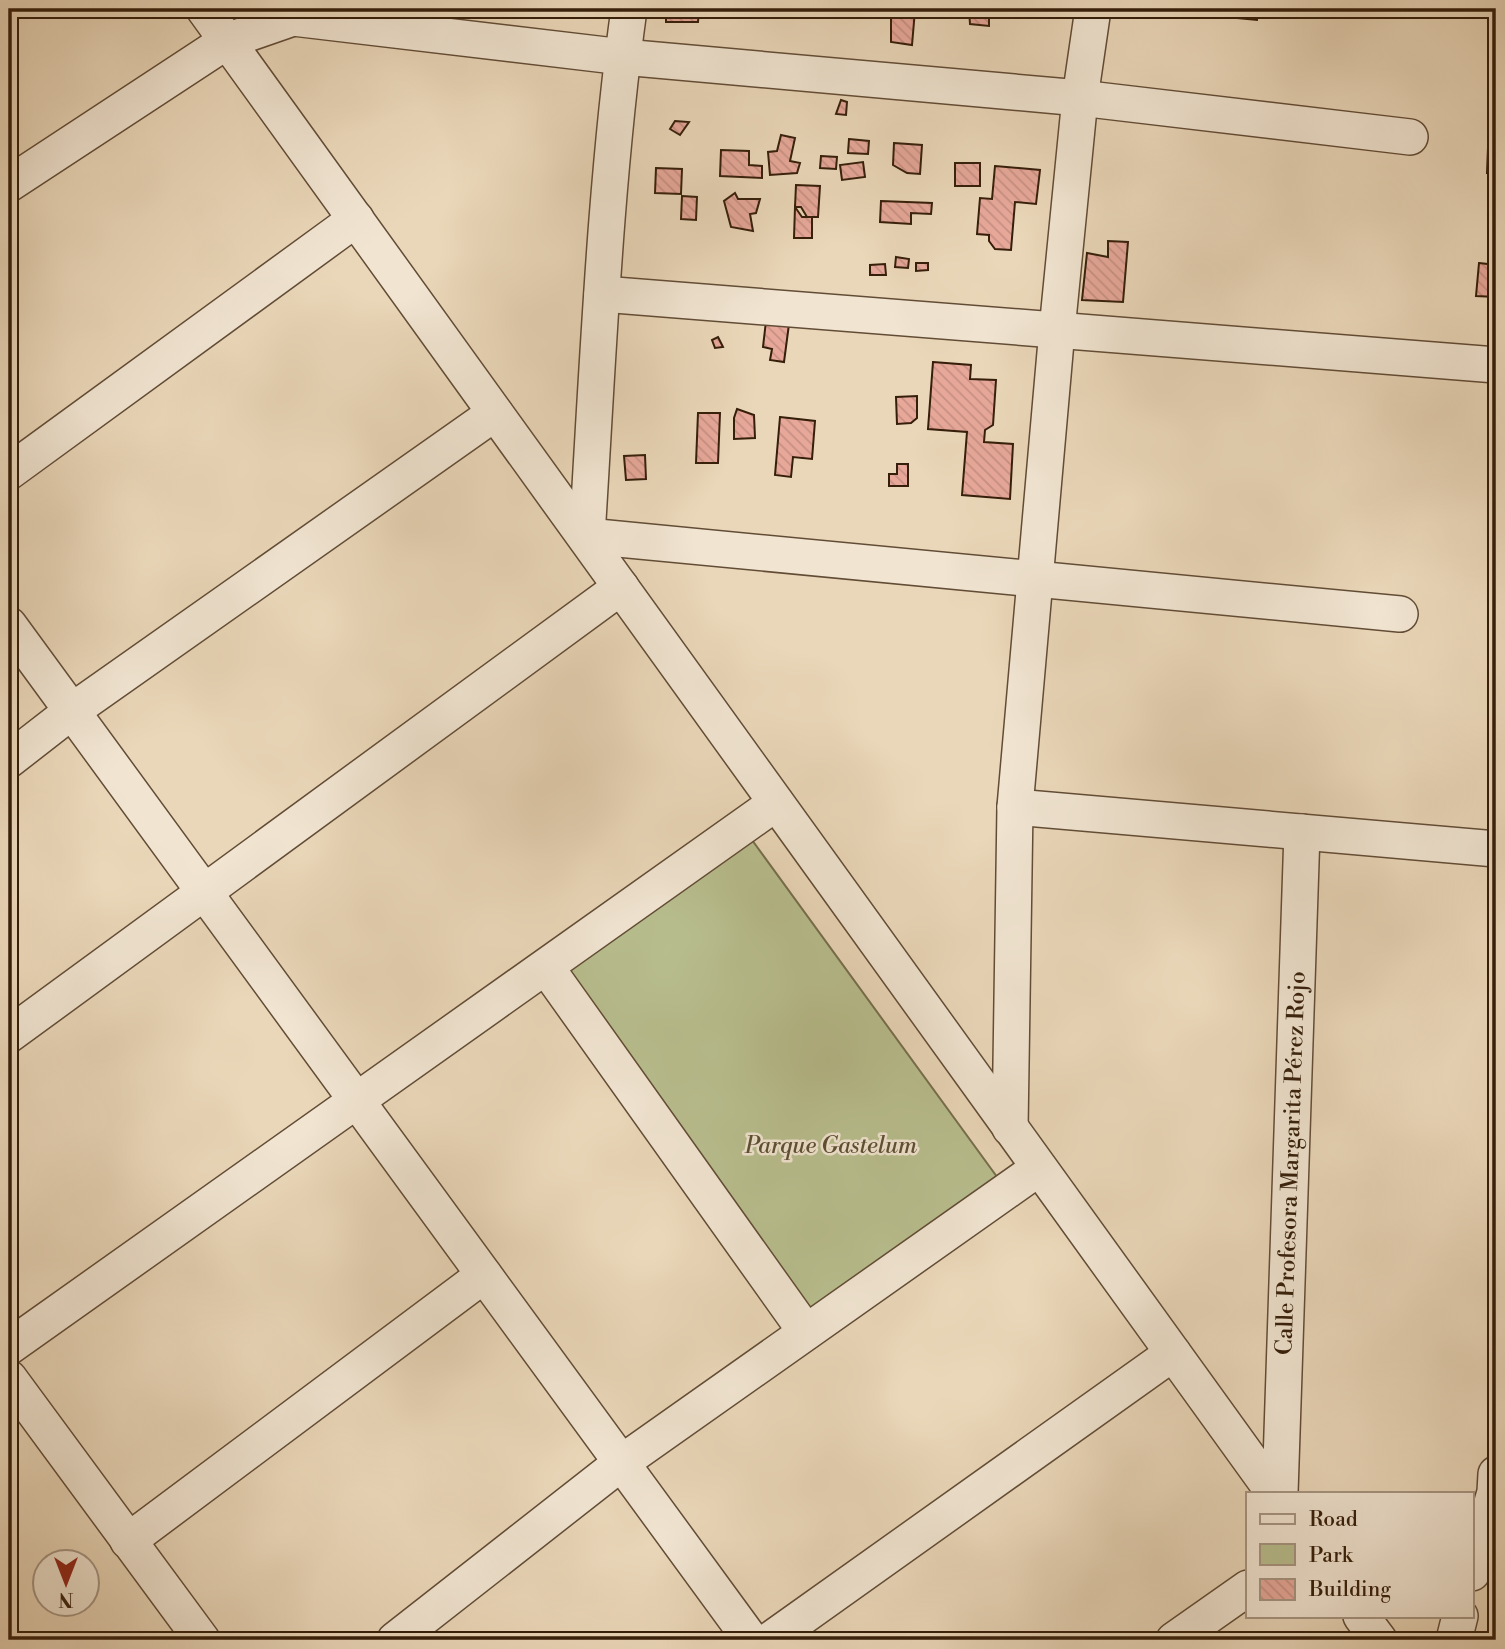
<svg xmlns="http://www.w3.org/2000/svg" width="1505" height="1649" font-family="'Libre Bodoni',serif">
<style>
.green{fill:#b8be8e;stroke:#766e4c;stroke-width:2}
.building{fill:url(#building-back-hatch);stroke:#351e0a;stroke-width:2}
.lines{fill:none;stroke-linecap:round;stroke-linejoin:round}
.minor-casing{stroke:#624c36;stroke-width:38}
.minor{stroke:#f1e5d2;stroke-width:35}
.labels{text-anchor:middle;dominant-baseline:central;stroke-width:5;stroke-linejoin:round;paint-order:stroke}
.park-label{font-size:23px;font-style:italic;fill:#5c4e32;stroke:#f1e5d2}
.street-label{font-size:23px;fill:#351e0a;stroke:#f1e5d2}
</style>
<defs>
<pattern id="building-back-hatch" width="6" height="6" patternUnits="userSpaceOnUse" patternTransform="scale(1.75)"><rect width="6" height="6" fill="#e7a89a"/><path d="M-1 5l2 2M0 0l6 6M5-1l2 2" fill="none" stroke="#c79083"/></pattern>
</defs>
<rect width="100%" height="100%" fill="#ead7b9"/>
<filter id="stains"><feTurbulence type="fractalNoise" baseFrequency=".00286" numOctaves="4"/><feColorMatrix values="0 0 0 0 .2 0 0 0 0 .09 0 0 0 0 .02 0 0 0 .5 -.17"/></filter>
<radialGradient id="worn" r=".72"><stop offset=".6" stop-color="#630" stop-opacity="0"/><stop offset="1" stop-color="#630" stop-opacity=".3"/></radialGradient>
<polygon class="green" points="752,840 1000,1181 808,1317 562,968"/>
<g class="building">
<polygon points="666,9 699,9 698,22 666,22"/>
<polygon points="969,9 1001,9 1002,14 989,15 989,26 970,24"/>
<polygon points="1217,9 1258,9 1257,20 1217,16"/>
<polygon points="891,10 915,10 912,45 891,42"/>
<polygon points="841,100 847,102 846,115 836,114"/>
<polygon points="675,121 689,122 680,135 670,129"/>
<polygon points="1489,123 1496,124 1496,174 1487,173"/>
<polygon points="781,135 795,138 790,161 800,163 797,173 770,175 768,152 777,151"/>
<polygon points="849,139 869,141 868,154 848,153"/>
<polygon points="894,143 922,145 920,174 907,173 893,165"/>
<polygon points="721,150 749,151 749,165 762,166 762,178 720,176"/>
<polygon points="821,156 837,157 836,169 820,168"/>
<polygon points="863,162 865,177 842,180 840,165"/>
<rect x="955" y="163" width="25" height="23"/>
<polygon points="995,166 1040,170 1036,204 1015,202 1011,250 995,249 989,241 989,235 977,234 980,198 992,199"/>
<polygon points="656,168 682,169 681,194 655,193"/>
<polygon points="796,185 820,186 818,217 807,217 801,207 795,207"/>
<polygon points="735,193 738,199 760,199 756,213 750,214 753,231 731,227 724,201"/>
<polygon points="682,196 697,197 696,220 681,219"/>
<polygon points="881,201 932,203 931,214 911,213 911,224 880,222"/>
<polygon points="795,207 802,217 812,217 812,238 794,238"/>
<polygon points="1108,241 1128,242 1123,302 1082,300 1087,253 1108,257"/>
<polygon points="896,257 909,259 908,268 895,267"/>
<polygon points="916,263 928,263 928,270 916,271"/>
<polygon points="1479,263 1496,265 1496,297 1476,296"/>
<polygon points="885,264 886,275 870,275 870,265"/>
<polygon points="766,321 789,324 784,362 770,360 772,349 763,347"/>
<polygon points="718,337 723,347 715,348 712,340"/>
<polygon points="933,362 971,365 970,379 996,380 993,425 985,430 984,442 1013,444 1010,499 962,495 967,432 928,429"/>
<polygon points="917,396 917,418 911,423 897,424 896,397"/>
<polygon points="737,409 754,415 755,438 734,439 734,418"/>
<polygon points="698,413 720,413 718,463 696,463"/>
<polygon points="780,417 815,421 812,459 793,457 791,477 775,475"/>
<polygon points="645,455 646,479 626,480 624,456"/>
<polygon points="897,464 908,464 908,486 889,486 889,474 897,474"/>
</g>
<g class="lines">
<defs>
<g id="minor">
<polyline points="204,9 1274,1493"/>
<polyline points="9,184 227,41 293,18 623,57 1080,98 1410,137"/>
<polyline points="602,294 1496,365"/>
<polyline points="9,472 356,219"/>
<polyline points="587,536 1400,614"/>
<path d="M594 548 587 536C598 361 605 183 629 9"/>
<polyline points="9,625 751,1640"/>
<polyline points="9,760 72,711 495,413"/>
<polyline points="1015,807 1496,849"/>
<polyline points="546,967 806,1332"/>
<polyline points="9,1035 621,587"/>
<polyline points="1010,1128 1015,807 1057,330 1080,98 1093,9"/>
<polyline points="9,1347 776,803"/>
<polyline points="9,1378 202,1640"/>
<polyline points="1280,1493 1302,832"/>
<polyline points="128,1541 484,1275"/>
<polyline points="1472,1573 1495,1492 1496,1474"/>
<polyline points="1361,1616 1379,1640"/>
<polyline points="395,1640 621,1463 1039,1168"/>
<polyline points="770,1640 1173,1353"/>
<polyline points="1174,1640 1248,1588"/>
<polyline points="1454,1640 1460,1616"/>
</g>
</defs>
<use href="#minor" class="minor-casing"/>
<use href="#minor" class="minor"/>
</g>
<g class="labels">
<g class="park-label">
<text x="831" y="1146">Parque Gastelum</text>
</g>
<g class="street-label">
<text transform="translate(1291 1163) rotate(-88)">Calle Profesora Margarita Pérez Rojo</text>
</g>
</g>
<rect width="1505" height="1649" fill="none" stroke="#ead7b9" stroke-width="35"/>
<rect x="10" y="10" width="1484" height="1628" fill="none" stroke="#351e0a" stroke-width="3.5"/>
<rect x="18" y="18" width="1470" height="1614" fill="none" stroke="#351e0a" stroke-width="2"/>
<rect x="1246" y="1492" width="228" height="126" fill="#f1e5d2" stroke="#a69582" stroke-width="2"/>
<rect x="1260" y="1514" width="35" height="10" fill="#f1e5d2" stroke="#a69582" stroke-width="2"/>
<text x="1309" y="1526" font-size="21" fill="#351e0a">Road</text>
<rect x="1260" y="1544" width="35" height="21" fill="#b8be8e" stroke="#a69582" stroke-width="2"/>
<text x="1309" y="1562" font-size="21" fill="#351e0a">Park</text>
<rect x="1260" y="1579" width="35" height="21" fill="url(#building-back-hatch)" stroke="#a69582" stroke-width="2"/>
<text x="1309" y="1596" font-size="21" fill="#351e0a">Building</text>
<g transform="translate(66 1583) rotate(180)"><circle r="33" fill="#f1e5d2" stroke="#a69582" stroke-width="2"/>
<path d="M0-5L12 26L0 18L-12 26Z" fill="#8f2418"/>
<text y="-10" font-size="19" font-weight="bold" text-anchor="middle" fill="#351e0a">N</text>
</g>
<rect width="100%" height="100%" filter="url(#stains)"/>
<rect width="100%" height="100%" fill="url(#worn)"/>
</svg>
